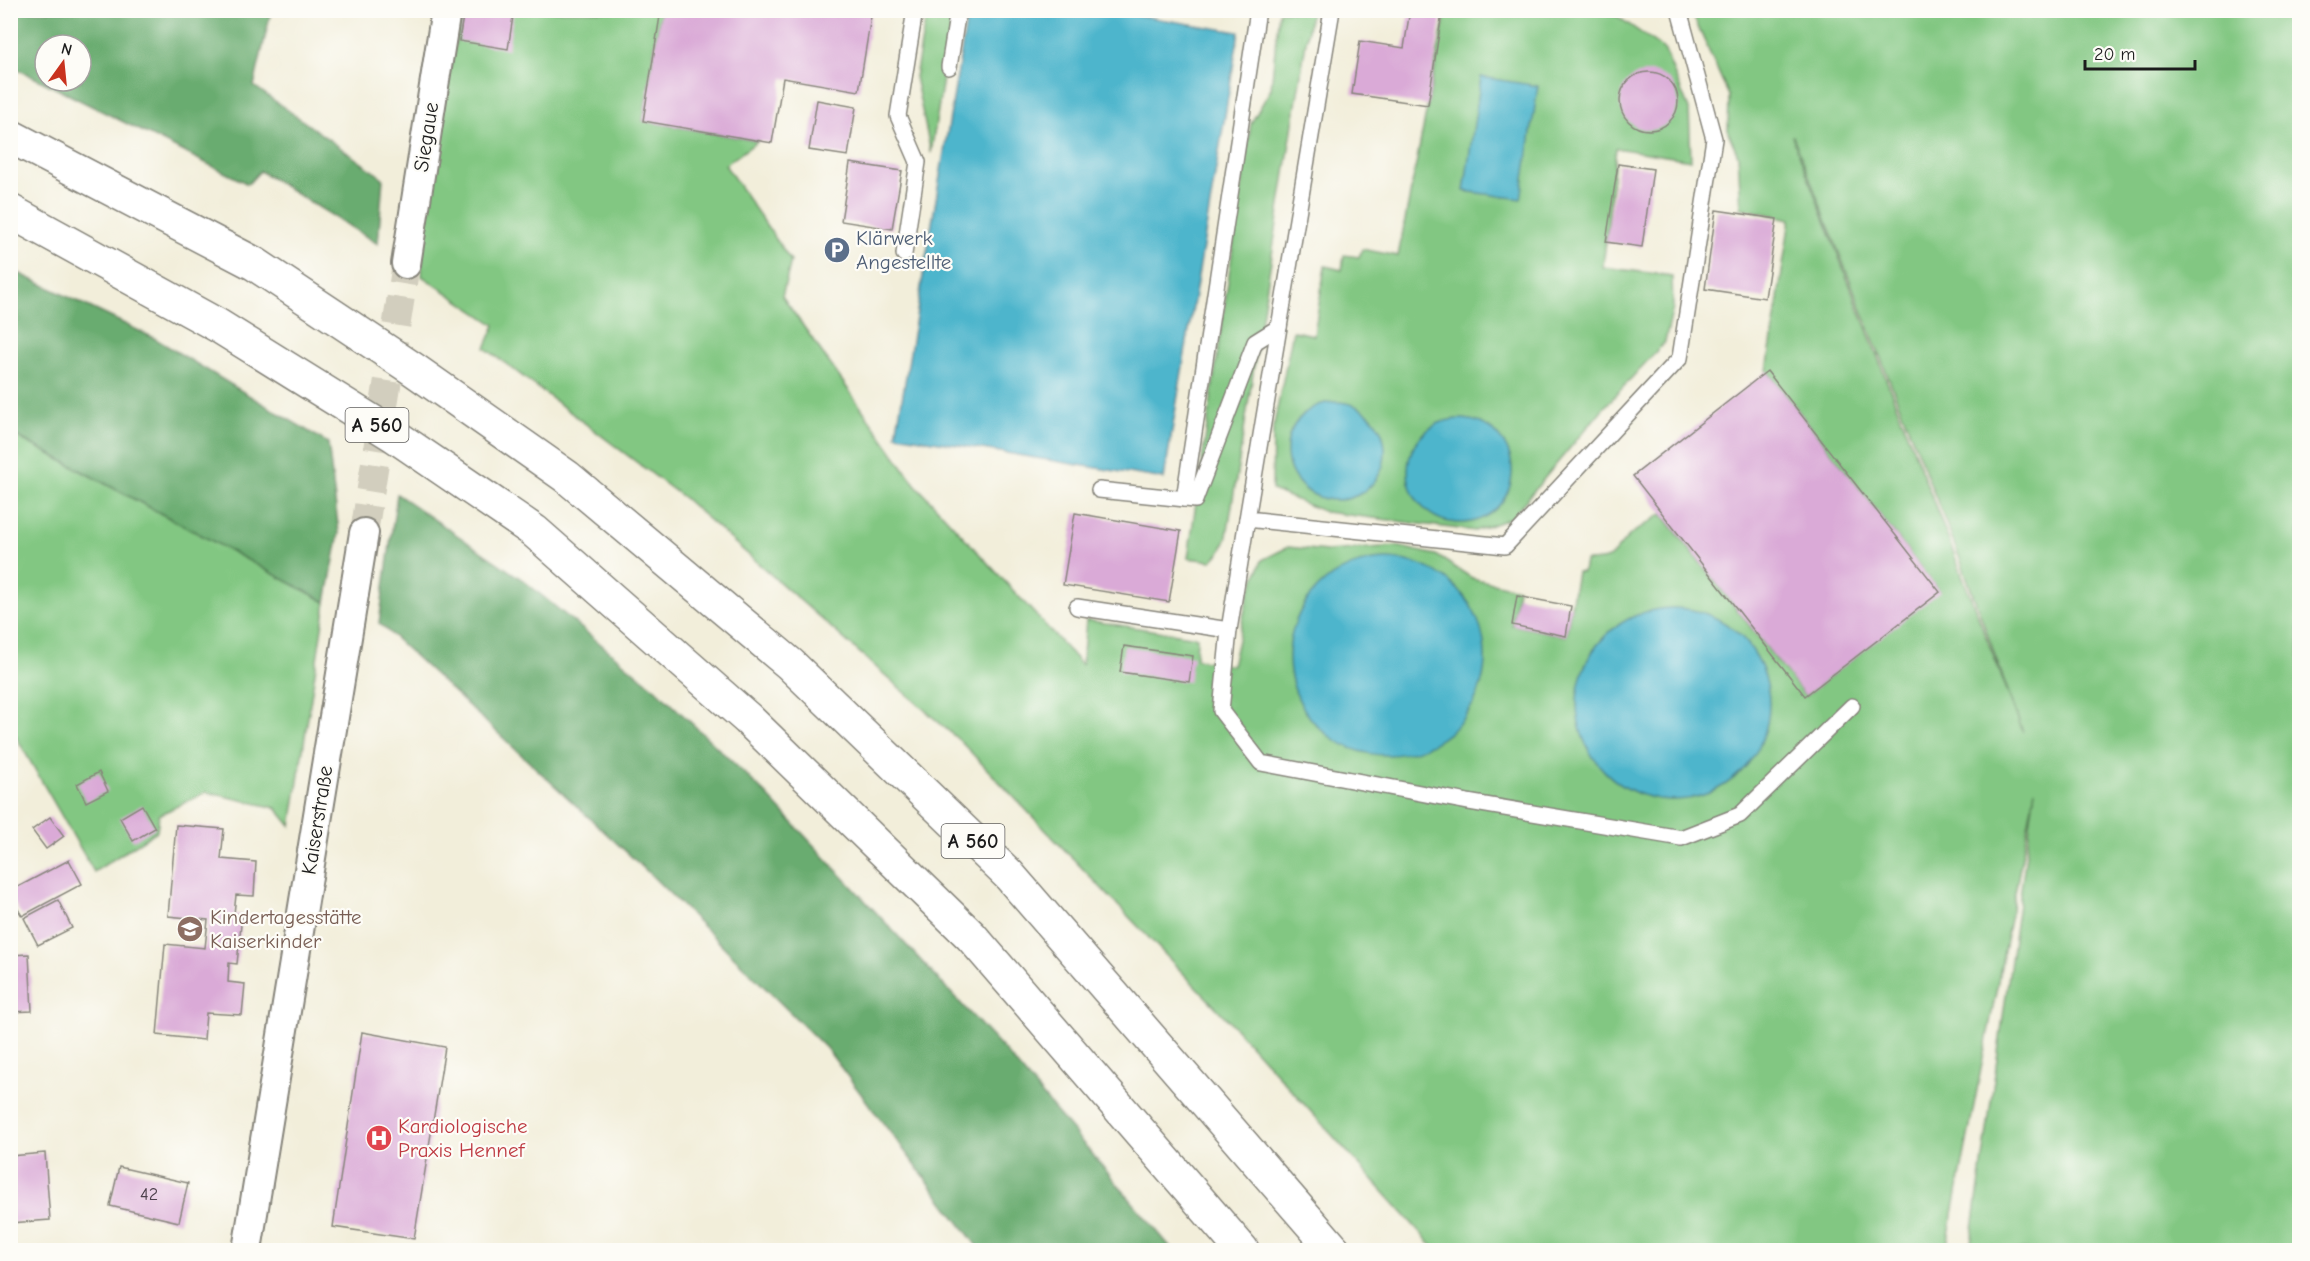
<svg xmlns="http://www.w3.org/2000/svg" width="2310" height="1261" font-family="'Comic Neue',sans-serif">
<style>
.green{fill:#82c782;stroke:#4f724f;stroke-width:1.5;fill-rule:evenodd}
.forest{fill:#69ac70;stroke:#426446;stroke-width:1.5;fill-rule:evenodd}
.water{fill:#4eb5cc;stroke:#356874;stroke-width:1.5}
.building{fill:#daaad7}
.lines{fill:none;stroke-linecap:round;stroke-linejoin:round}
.street-tunnel{stroke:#d2cebe;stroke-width:28;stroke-dasharray:28 14;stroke-linecap:butt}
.lane-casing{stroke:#87857b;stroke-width:18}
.street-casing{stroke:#87857b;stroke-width:32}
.highway-casing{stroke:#87857b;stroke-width:36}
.lane{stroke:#fff;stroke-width:15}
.street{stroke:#fff;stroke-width:28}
.highway{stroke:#fff;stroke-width:33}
.labels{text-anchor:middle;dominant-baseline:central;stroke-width:4.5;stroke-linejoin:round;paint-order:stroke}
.number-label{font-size:18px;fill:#4c404b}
.shield{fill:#fdfcf7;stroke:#605f5e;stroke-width:1.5}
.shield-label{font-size:20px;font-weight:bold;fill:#1c1c1c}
.street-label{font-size:21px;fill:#1c1c1c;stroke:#fdfcf7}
.service-label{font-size:21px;fill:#4e5e75;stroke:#fdfcf7;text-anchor:start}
.education-label{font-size:21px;fill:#785e54;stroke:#fdfcf7;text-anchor:start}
.health-label{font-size:21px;fill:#be3a42;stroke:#fdfcf7;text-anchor:start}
</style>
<rect width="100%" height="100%" fill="#fdfcf7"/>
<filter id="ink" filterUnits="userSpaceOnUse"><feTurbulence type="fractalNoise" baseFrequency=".0167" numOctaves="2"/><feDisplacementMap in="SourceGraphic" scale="12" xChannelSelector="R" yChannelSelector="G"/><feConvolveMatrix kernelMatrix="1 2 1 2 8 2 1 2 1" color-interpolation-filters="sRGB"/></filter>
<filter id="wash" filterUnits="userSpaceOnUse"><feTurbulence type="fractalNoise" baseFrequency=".008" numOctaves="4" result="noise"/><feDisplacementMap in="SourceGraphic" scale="24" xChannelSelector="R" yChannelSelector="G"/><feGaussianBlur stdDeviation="1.35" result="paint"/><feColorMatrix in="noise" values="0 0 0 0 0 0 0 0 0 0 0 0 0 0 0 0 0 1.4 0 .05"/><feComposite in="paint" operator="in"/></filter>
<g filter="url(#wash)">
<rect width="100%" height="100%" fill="#f2eeda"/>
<g class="green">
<polygon points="1577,10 1617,16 1664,49 1689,109 1691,160 1616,148 1603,267 1672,276 1673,308 1665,342 1601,411 1511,518 1475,531 1325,512 1272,490 1273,429 1293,331 1314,335 1325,266 1342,270 1344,255 1359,257 1362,249 1398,256 1446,11"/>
<path d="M461 11H661L643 121 758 141 725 165 791 261 782 296 915 484 1082 665 1086 620 1197 637 1196 659 1232 666 1248 596 1262 560 1288 547 1327 551 1396 546 1436 555 1472 578 1518 589 1512 625 1566 636 1577 572H1583L1585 561C1619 561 1609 554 1630 535 1640 527 1652 521 1662 514L1805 696 1939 591 1767 371 1790 219 1741 208 1738 155 1728 132 1729 96 1691 11H2299V1250H1970L2035 790 1946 1250H1436L1227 1019 961 742 684 498 485 348 495 325 422 276 423 214ZM1793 136 1960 559 2023 732 1792 136Z"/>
<polygon points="927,11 954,11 931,153 915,77"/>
<polygon points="1279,11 1311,11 1227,536 1222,550 1212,561 1188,558 1251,123 1271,89"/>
<polygon points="10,433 326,602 291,826 276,808 206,792 159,815 157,831 94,872 11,728"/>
</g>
<g class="forest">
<path d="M10 11H271L254 86 383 178 378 244 260 171 248 184 11 66ZM45 45H81V81H45Z"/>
<polygon points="10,269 154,338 328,443 339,533 326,602 11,433"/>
<polygon points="397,494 523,580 659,692 766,794 1005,1051 1173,1250 980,1250 826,1048 650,874 379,623"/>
</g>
<g class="water">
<polygon points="968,11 1112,11 1239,32 1164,479 896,435"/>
<polygon points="1481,77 1538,86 1521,199 1464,191"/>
<circle cx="1336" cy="451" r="49"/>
<circle cx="1460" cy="471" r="52"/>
<circle cx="1387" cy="657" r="98"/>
<circle cx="1673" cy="704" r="96"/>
</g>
<g id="blocks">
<g class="building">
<polygon points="464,10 514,10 508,49 459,41"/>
<polygon points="661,10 872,10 859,91 783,78 772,143 643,121"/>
<polygon points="1410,10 1442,13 1428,105 1352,94 1360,41 1404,48"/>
<circle cx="1649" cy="101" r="29"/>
<polygon points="817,100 856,107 848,156 809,150"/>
<polygon points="850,163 902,171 892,229 841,221"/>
<polygon points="1618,164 1653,169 1642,247 1606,242"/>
<polygon points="1716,210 1777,219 1765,298 1705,289"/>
<polygon points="1767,371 1940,592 1805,696 1633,476"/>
<polygon points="1075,513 1181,531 1169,602 1063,585"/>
<polygon points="1517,596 1571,606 1566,636 1512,625"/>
<polygon points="1124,646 1193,656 1189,682 1120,672"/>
<polygon points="99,772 108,791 86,802 77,784"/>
<polygon points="142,805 155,828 133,841 120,818"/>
<polygon points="50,817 64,836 46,849 32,830"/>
<polygon points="176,825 224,829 221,859 256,862 254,896 236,895 234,914 242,915 237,964 229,963 228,982 245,984 242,1015 206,1013 204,1040 157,1035 165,944 205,948 208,920 168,916"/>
<polygon points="69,860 82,884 22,916 10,896 10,891"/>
<polygon points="58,900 72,928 38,945 24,918"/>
<polygon points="29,954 32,1011 10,1012 10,955"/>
<polygon points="362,1032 445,1047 414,1239 333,1227"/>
<polygon points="45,1153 50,1220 10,1223 10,1156"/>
<polygon points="119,1167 188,1183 179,1222 110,1206"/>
</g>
</g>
</g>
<g filter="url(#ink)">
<use href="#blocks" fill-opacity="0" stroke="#87857b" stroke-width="1.5"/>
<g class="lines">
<polyline class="street-tunnel" points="364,533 406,264"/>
<defs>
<g id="lane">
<polyline points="1332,10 1247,519 1505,546 1680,358 1714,139 1679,10"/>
<polyline points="949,67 958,10"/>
<polyline points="904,254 918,162 898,116 915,10"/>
<polyline points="1099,490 1195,500 1255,342 1279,327"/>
<polyline points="1184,499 1258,10"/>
<polyline points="1247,519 1229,630 1221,711 1261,763 1468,802 1681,838 1740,815 1852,706"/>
<polyline points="1077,607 1229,630"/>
</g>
<g id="street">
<polyline points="406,264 446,10"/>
<polyline points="247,1250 364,533"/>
</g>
<g id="highway">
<polyline points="10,136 255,264 413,369 567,477 790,664 1009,875 1334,1250"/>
<polyline points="10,211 217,325 392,434 534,531 748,719 971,936 1242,1250"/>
</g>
</defs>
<use href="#lane" class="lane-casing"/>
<use href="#street" class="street-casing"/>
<use href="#highway" class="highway-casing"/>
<use href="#lane" class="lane"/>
<use href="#street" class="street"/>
<use href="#highway" class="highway"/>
</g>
</g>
<defs>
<symbol id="parking-disc" viewBox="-11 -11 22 22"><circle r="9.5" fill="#5c6f8a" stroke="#fdfcf7"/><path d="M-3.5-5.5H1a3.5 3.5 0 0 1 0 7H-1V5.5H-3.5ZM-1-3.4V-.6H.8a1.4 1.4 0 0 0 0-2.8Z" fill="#fff"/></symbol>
<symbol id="school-disc" viewBox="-11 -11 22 22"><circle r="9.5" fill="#8d6e63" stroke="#fdfcf7"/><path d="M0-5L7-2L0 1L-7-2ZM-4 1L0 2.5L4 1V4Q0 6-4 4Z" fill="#fff"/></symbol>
<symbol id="hospital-disc" viewBox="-11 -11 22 22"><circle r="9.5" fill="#e0444e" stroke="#fdfcf7"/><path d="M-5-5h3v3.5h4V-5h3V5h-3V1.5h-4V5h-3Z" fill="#fff"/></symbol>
</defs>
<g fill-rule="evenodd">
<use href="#parking-disc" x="822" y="235" width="30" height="30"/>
<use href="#school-disc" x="175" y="914" width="30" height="30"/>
<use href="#hospital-disc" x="364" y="1123" width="30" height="30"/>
</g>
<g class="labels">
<g class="number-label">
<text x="149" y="1194">42</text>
</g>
<g class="shield">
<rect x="345.5" y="408" width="63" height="34" rx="4.5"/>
<rect x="941.5" y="824" width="63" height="34" rx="4.5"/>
</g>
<g class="shield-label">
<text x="377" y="425">A 560</text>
<text x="973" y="841">A 560</text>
</g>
<g class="street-label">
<text transform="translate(426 137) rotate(-81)">Siegaue</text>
<text transform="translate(317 820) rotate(-81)">Kaiserstraße</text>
</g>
<g class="service-label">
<text x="856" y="238">Klärwerk<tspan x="856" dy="24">Angestellte</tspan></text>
</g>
<g class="education-label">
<text x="210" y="917">Kindertagesstätte<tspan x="210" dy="24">Kaiserkinder</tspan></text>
</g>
<g class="health-label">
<text x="398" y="1126">Kardiologische<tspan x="398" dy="24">Praxis Hennef</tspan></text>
</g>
</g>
<rect width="2310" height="1261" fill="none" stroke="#fdfcf7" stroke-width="36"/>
<g transform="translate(63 63) rotate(15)"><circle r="28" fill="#fdfcf7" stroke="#a3a29f" stroke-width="1.5"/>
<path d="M0-4.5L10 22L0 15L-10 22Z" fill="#c8321e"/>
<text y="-9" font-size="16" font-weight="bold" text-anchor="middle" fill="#1c1c1c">N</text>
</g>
<path d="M2085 60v9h110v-9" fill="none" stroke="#1c1c1c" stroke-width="3"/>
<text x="2094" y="60" font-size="18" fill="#1c1c1c" stroke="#fdfcf7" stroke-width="4.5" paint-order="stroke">20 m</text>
</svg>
